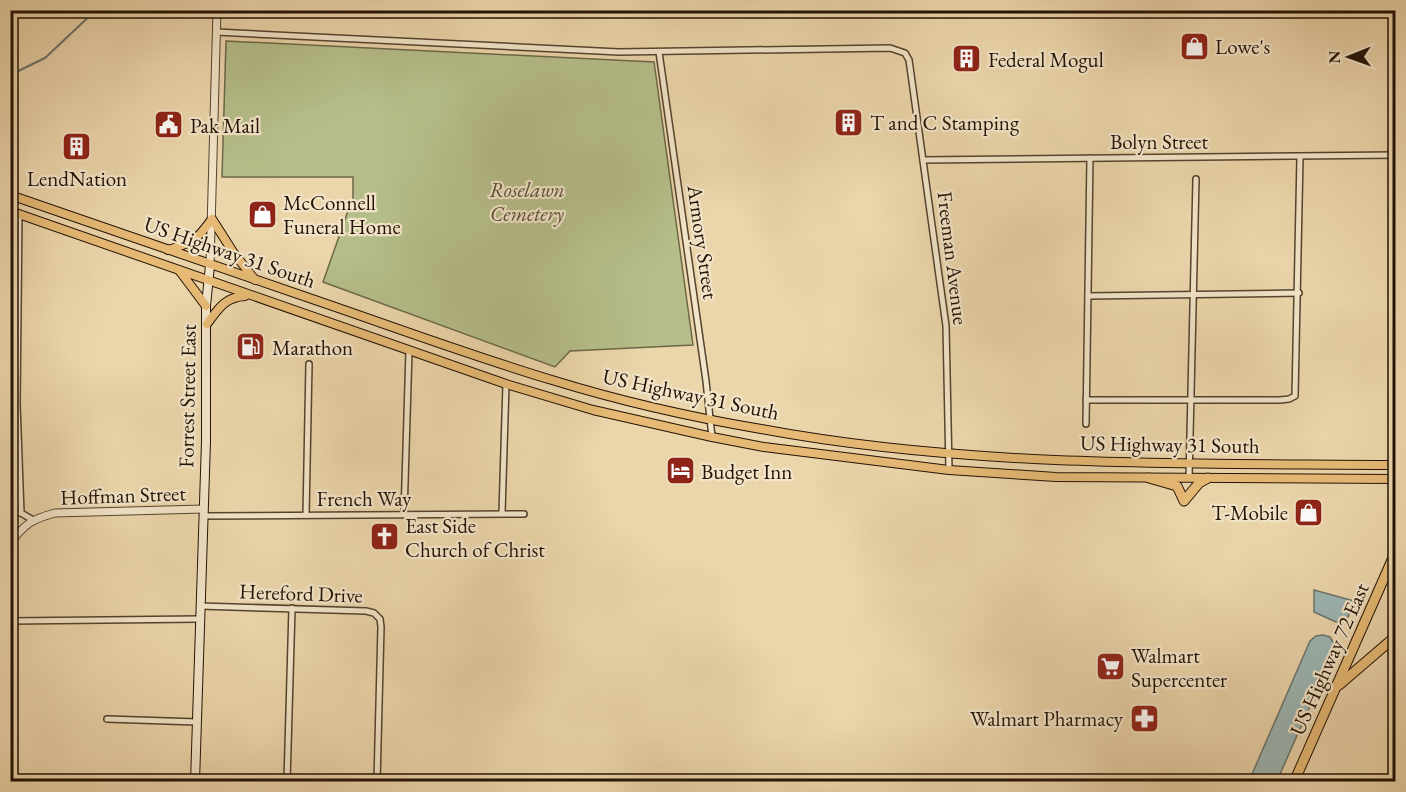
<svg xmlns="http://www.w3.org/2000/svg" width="1406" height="792" font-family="'EB Garamond',serif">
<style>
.green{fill:#b5be8a;stroke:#6c6848;stroke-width:1.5}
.water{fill:#9cb6b4;stroke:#6b746e;stroke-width:1.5}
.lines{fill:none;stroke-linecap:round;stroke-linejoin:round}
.stream{stroke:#6b746e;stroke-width:2}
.minor-casing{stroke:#54432f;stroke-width:8}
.tertiary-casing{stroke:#54432f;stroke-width:9}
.secondary-casing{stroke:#221206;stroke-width:10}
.primary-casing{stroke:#221206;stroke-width:10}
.trunk-casing{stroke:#221206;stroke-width:11}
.minor{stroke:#f2e4c8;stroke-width:5}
.tertiary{stroke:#f2e4c8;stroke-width:7}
.secondary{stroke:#f2e4c8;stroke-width:8}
.primary{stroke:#e6ba75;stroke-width:8}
.trunk{stroke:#e6ba75;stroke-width:9}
.labels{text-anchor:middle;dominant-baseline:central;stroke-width:4.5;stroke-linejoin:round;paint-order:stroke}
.poi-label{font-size:21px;fill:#221206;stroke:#f2e4c8;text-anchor:start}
.street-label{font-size:21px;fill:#221206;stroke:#f2e4c8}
.park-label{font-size:21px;font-style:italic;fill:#554e34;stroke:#f2e4c8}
</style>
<rect width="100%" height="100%" fill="#ebd5aa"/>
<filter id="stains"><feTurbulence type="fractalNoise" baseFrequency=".00333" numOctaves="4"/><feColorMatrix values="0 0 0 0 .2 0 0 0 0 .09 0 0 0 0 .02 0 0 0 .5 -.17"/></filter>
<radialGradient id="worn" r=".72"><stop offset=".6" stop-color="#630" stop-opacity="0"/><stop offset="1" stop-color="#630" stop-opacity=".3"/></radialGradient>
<g class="green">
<polygon points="242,11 430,11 426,14 248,15"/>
<polygon points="226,41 654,62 693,345 570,351 555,367 323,282 349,208 353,208 353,177 222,177"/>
</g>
<g class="water">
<polygon points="1314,590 1354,601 1346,622 1336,622 1314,612"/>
<polygon points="1323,635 1330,637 1336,647 1277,781 1249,781 1310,641 1316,636"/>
</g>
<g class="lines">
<polyline class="stream" points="10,75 45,58 96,10"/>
<defs>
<g id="minor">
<polyline points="216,32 619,52 890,48 905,53 909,60 946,326 949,470"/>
<polyline points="659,52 706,381 712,437"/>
<polyline points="923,160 1396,155"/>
<polyline points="19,214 17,404 21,513"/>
<polyline points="1088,296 1299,293"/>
<polyline points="1086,400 1280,400 1289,399 1295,396 1300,157"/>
<polyline points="1086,424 1090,158"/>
<polyline points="1189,478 1196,179"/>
<polyline points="10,513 21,513 33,520"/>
<polyline points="502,513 506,384"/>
<polyline points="306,515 309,364"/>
<polyline points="404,515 409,351"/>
<polyline points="203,516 524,514"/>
<polyline points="200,606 366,611 374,613 380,619 381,627 377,782"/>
<polyline points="10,621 200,619"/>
<polyline points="107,719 197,722"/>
<polyline points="287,782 292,608"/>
</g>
<g id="tertiary">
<polyline points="210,265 217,10"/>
<path d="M10 543C25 524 32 519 55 513L203 509"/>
</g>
<polyline id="secondary" points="195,782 206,441 206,306 210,265"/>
<g id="primary">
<path d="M10 195C112 230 213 265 315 300 394 327 472 356 552 380 620 401 690 417 761 429 970 468 1184 463 1396 465"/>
<polyline points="10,211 506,384 593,410 712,437 764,447 949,470 1056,477 1396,479"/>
<path d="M168 250C194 242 196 241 212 219L233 252 255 280"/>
<polyline points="179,270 206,306"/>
<path d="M207 324C218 309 225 297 245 296"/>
</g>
<g id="trunk">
<polyline points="1149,478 1177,486 1184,501 1199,483 1208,478"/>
<polyline points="1339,685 1396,636"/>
<polyline points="1294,782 1396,551"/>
</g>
</defs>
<use href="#minor" class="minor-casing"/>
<use href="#tertiary" class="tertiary-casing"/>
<use href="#secondary" class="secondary-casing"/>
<use href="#primary" class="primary-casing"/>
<use href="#trunk" class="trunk-casing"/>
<use href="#minor" class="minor"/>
<use href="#tertiary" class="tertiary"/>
<use href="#secondary" class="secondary"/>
<use href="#primary" class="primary"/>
<use href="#trunk" class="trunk"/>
</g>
<defs>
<symbol id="shop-square" viewBox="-11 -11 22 22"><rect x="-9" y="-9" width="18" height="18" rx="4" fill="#8f2418" stroke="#f2e4c8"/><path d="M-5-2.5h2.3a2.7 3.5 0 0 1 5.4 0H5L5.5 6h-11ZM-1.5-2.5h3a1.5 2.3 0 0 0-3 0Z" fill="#fff"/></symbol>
<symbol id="building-square" viewBox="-11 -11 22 22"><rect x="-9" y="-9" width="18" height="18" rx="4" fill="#8f2418" stroke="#f2e4c8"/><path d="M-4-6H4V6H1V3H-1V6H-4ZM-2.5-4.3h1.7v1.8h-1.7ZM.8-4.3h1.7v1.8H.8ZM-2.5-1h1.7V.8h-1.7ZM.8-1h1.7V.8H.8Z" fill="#fff"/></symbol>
<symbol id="civic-square" viewBox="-11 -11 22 22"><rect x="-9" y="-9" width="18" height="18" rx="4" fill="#8f2418" stroke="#f2e4c8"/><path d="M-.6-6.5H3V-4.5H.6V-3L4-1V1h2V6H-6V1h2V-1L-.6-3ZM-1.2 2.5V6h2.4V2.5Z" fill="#fff"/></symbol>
<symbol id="fuel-square" viewBox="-11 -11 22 22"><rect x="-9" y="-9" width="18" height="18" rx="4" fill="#8f2418" stroke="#f2e4c8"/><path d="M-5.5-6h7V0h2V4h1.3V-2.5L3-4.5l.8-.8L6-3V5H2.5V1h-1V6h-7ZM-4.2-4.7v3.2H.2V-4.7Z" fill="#fff"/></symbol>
<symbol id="hotel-square" viewBox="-11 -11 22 22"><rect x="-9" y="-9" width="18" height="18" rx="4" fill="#8f2418" stroke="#f2e4c8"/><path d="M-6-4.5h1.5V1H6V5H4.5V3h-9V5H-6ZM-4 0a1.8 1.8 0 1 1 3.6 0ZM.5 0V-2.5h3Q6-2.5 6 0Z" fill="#fff"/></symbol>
<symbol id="church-square" viewBox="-11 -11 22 22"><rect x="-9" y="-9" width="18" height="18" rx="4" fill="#8f2418" stroke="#f2e4c8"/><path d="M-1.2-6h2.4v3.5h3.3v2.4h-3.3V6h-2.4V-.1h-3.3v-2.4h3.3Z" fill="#fff"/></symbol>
<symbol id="supermarket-square" viewBox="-11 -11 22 22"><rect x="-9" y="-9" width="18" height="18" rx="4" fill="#8f2418" stroke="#f2e4c8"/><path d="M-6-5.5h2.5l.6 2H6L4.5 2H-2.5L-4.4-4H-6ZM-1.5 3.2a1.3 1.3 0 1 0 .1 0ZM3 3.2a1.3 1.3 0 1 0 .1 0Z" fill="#fff"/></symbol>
<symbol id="pharmacy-square" viewBox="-11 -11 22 22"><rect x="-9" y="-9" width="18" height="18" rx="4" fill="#8f2418" stroke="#f2e4c8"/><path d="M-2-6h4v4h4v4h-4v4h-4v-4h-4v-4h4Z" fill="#fff"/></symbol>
</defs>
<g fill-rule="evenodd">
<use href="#shop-square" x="1178" y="30" width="33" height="33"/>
<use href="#building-square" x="950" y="42" width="33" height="33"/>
<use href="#building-square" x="832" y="106" width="33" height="33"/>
<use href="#civic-square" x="152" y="108" width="33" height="33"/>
<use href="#building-square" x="60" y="130" width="33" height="33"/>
<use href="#shop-square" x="246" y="198" width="33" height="33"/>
<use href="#fuel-square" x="234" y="330" width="33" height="33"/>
<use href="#hotel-square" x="664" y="454" width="33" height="33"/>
<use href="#shop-square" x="1292" y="496" width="33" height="33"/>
<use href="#church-square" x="368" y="520" width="33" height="33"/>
<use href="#supermarket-square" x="1094" y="650" width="33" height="33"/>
<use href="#pharmacy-square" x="1128" y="702" width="33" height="33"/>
</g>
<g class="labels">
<g class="poi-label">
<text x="1215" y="46">Lowe's</text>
<text x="988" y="59">Federal Mogul</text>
<text x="870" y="122">T and C Stamping</text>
<text x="190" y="125">Pak Mail</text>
<text x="77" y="178" text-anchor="middle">LendNation</text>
<text x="283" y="202">McConnell<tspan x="283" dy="24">Funeral Home</tspan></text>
<text x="272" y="347">Marathon</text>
<text x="701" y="471">Budget Inn</text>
<text x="1288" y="512" text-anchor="end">T-Mobile</text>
<text x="405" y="525">East Side<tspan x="405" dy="24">Church of Christ</tspan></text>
<text x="1131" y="655">Walmart<tspan x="1131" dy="24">Supercenter</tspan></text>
<text x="1123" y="718" text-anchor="end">Walmart Pharmacy</text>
</g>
<g class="street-label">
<text x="1159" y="141">Bolyn Street</text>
<text transform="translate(703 242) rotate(82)">Armory Street</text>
<text transform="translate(230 252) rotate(19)">US Highway 31 South</text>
<text transform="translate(953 258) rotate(83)">Freeman Avenue</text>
<text transform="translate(691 394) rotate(12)">US Highway 31 South</text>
<text transform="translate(187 396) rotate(-89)">Forrest Street East</text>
<text transform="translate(1170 444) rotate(1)">US Highway 31 South</text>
<text transform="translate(123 495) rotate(-2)">Hoffman Street</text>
<text x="364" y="498">French Way</text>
<text transform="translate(301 593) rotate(2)">Hereford Drive</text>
<text transform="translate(1329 659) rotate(-66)">US Highway 72 East</text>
</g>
<g class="park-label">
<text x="527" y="189">Roselawn<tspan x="527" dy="24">Cemetery</tspan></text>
</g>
</g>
<rect width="1406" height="792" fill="none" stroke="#ebd5aa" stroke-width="36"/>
<rect x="12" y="12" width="1382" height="768" fill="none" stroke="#221206" stroke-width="3"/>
<rect x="18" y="18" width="1370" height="756" fill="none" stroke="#221206" stroke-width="1.5"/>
<g transform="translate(1349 57) rotate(269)" stroke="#f2e4c8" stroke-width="4.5" paint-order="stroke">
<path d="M0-4.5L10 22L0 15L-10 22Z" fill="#221206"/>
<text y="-9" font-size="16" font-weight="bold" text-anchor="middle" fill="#221206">N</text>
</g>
<rect width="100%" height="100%" filter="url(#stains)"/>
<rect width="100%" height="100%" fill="url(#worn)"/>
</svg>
